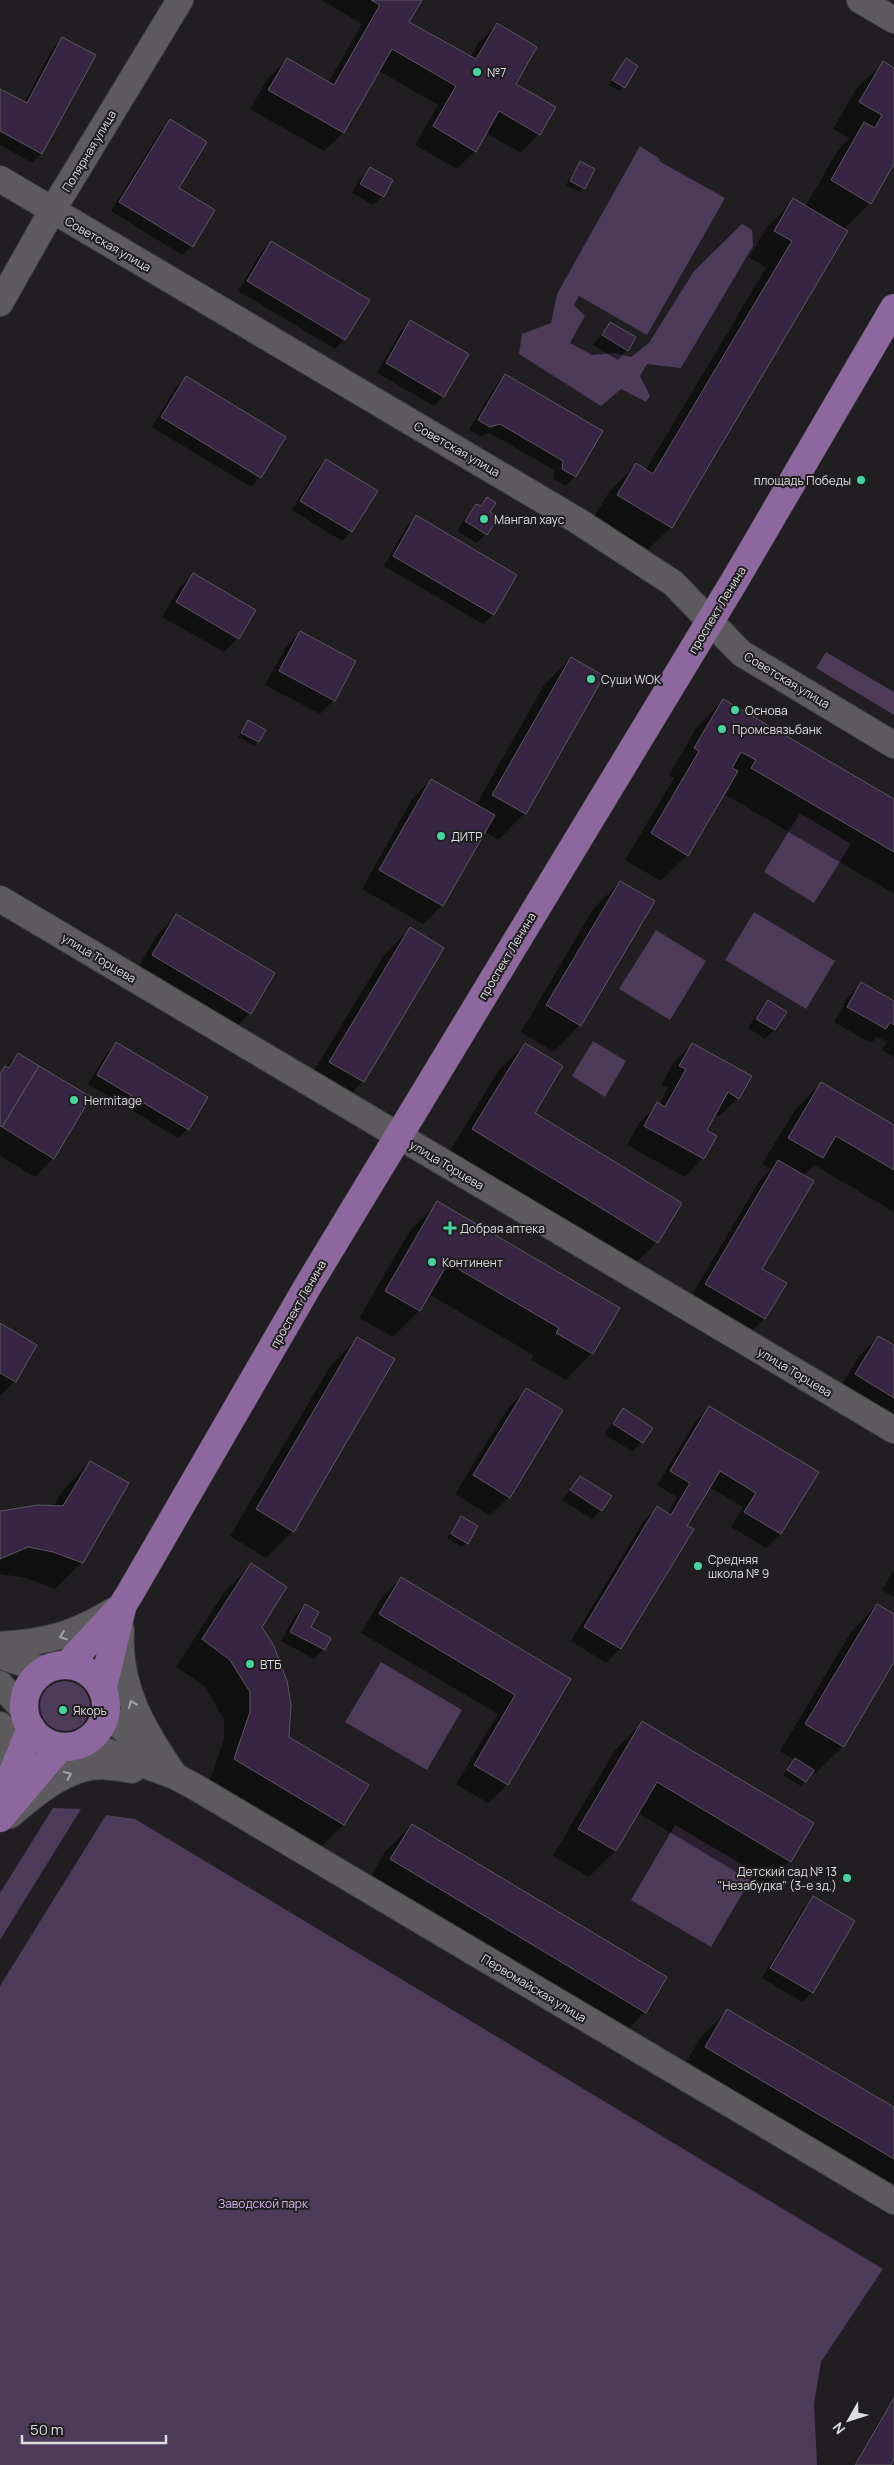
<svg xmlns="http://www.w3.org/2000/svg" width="894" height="2465" font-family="Manrope,sans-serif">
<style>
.green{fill:#4e3a59}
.shadow{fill:#0007}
.building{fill:#382443;stroke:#5a585b}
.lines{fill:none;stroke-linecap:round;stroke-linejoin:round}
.minor-casing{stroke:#3c3b3d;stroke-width:28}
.major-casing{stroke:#3c3b3d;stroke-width:29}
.minor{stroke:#5d5b5e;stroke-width:26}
.major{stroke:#8c689f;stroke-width:28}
.oneway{stroke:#a3a2a4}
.poi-dot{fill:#47d49d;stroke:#201e21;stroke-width:2}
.labels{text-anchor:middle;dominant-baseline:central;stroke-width:4;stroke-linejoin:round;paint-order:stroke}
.poi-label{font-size:12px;fill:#dddcde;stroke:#201e21;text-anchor:start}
.street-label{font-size:12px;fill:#dddcde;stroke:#201e21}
.park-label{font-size:12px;fill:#d9b3ee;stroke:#201e21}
</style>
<rect width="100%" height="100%" fill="#201e21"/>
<g class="green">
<polygon points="640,146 660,159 659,161 725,198 647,335 579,296 574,305 585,316 570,343 592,355 616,353 631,357 649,343 694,271 742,224 752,230 753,246 681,368 647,364 640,376 650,396 646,402 621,389 601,406 519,354 522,334 551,323 557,294"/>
<polygon points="826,652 894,692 894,715 816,668"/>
<polygon points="800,813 851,844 814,903 764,872"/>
<polygon points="754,912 835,961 806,1009 725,960"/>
<polygon points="656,930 706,961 670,1020 619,989"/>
<polygon points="593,1041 626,1061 605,1097 572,1076"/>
<polygon points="381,1662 462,1710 427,1770 345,1722"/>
<circle cx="65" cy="1706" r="25"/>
<polygon points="53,1808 81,1809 0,1940 0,1893"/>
<polygon points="106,1815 135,1819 883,2269 821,2362 814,2404 817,2465 0,2465 0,1986"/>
<polygon points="675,1825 755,1872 711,1947 631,1900"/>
</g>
<g class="shadow">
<polygon points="321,0 420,0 408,22 470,58 478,43 497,25 514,84 539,134 521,153 486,133 475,151 457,169 415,145 438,105 379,71 343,133 324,151 250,109 268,78 287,59 328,83 362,24"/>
<polygon points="62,39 94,56 41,154 32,163 0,145 0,90 24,103 53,48"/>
<polygon points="626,60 624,87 619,91 609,85"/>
<polygon points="883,63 894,69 894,162 870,203 843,230 671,527 644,554 591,522 609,492 636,465 645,471 766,268 749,257 767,227 794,200 805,207 838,150 850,138 833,129 856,89"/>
<polygon points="170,121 177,188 192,246 182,255 111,211 161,130"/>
<polygon points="580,162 584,188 580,192 566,185"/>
<polygon points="370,169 383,196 373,205 352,193 360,178"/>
<polygon points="271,242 368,301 344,340 335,349 238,291 262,251"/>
<polygon points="411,322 443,396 434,406 377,373 401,331"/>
<polygon points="610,323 627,350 618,360 593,345"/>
<polygon points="505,375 575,476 566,486 554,479 554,470 490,433 480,436 469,430 496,385"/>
<polygon points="186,377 260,477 251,487 152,427 176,387"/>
<polygon points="326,461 351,532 342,541 292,510 316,470"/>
<polygon points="487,499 486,534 477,543 457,531 467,515"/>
<polygon points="417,517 516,575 493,615 483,624 384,566 407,526"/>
<polygon points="193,574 238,638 224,652 162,617 179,588"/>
<polygon points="300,632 334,700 320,714 265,685 286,647"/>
<polygon points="571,658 525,813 498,840 484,831 442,906 423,924 362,889 412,799 431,780 476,805 544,685"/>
<polygon points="723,700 894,801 894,894 726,795 730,787 728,786 687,855 661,881 625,860 674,778 669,775 697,727"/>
<polygon points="248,722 258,741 254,746 238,737"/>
<polygon points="620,882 580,1025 554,1052 521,1032 593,909"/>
<polygon points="176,916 250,1013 231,1032 134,974 158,934"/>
<polygon points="410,929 443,948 363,1082 336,1108 303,1089 384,955"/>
<polygon points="861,984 894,1003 894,1057 882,1050 887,1042 877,1037 871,1043 834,1022 847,998"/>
<polygon points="768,1002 774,1030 765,1039 748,1028 759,1011"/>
<polygon points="117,1043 188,1129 178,1138 88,1084 107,1053"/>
<polygon points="525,1044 533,1114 657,1242 631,1268 447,1156 498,1071"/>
<polygon points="692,1044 738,1098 719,1116 715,1114 706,1131 703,1158 685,1177 627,1145 639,1123 659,1105 668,1088 661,1085 673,1063"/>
<polygon points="18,1055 53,1158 35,1177 0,1156 0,1072"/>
<polygon points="821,1083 894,1126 894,1212 814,1165 803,1176 760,1269 785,1283 764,1319 746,1337 687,1303 760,1180 771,1169 762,1164 795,1110"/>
<polygon points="438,1203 592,1353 566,1380 531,1360 533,1355 429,1294 419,1311 393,1337 359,1318 411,1229"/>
<polygon points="0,1325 15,1381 0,1396"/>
<polygon points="878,1337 893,1346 894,1344 894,1424 837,1393 859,1356"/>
<polygon points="358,1338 293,1531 266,1558 230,1536 331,1365"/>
<polygon points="527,1389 509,1497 490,1516 455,1494 508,1408"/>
<polygon points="710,1408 817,1473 780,1534 766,1548 731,1527 743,1507 709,1487 686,1526 692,1530 620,1649 606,1663 571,1641 643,1522 657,1508 667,1514 677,1497 657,1485 695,1422"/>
<polygon points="623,1410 651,1428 633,1452 604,1434"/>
<polygon points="90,1462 82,1562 55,1589 26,1578 0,1574 0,1513 53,1507 64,1489"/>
<polygon points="580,1477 601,1510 592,1519 562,1500"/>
<polygon points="461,1518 467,1543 462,1547 447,1538"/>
<polygon points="251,1565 260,1627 288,1737 367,1785 343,1825 317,1851 208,1786 224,1739 224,1719 204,1686 176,1667 225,1591"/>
<polygon points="894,1570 894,1597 882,1590"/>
<polygon points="401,1578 570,1679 507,1785 488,1803 456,1784 498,1714 361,1633 382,1597"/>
<polygon points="877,1605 894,1615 894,1660 843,1746 816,1773 812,1770 801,1786 783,1775 794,1760 780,1751 851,1632"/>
<polygon points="305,1606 309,1628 329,1638 324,1649 314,1659 281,1641 295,1615"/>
<polygon points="642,1723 790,1861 763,1888 638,1813 615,1851 589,1877 553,1856 615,1750"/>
<polygon points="412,1825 645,2012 618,2039 365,1886 385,1852"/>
<polygon points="813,1897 853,1921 812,1993 802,2002 762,1978 804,1907"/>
<polygon points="727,2011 894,2109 894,2201 679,2074 701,2037"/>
<polygon points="894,2397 894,2456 889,2465 854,2465"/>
</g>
<g class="building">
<polygon points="371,0 422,0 409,22 476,59 497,23 537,47 516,84 556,107 540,135 499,111 476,152 433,126 456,86 392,49 344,133 268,90 287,58 334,85 380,5"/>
<polygon points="62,37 96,55 42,154 0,131 0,89 27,103"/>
<polygon points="626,58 638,66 625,88 612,80"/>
<polygon points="883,61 894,68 894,164 871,204 831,180 864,122 875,128 882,115 859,102"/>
<polygon points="170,119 207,142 179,188 215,210 193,247 119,202"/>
<polygon points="580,161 595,169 585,189 570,181"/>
<polygon points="370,167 393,180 384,197 360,184"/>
<polygon points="793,198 848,231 672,528 617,495 636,463 653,474 792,241 774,231"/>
<polygon points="271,241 370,300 345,340 247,281"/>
<polygon points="410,320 469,354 444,397 386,363"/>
<polygon points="610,322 636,337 628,351 602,335"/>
<polygon points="505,374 603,431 576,477 562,469 563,461 500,424 490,427 478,420"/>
<polygon points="186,376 286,437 261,478 161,417"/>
<polygon points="326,459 378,491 352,532 300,501"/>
<polygon points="487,497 496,503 490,512 498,518 487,535 465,521 476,504 481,506"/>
<polygon points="416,515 517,575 494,615 393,556"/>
<polygon points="193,573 256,610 239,639 176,602"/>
<polygon points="300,631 356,661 335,701 279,671"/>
<polygon points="571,657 604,676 526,814 492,795"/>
<polygon points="723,699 894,799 894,852 751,768 756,760 741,752 732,768 738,771 688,856 651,833 699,751 694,748"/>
<polygon points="248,720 266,730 259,742 241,733"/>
<polygon points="431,779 495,815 443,906 379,870"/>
<polygon points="620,881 655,901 581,1026 546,1005"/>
<polygon points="176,914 275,973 251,1014 152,955"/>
<polygon points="410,927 444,948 364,1082 329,1062"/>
<polygon points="861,982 894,1001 894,1025 890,1022 886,1029 847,1007"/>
<polygon points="768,1000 787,1012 775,1030 756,1019"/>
<polygon points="116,1042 208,1097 189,1130 97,1075"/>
<polygon points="525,1043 563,1066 535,1113 682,1203 658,1243 472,1129"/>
<polygon points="692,1043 752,1076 739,1099 728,1092 707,1130 717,1136 704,1159 644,1126 657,1102 665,1107 686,1069 679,1066"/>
<polygon points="18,1053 39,1066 2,1127 0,1126 0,1074 5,1066 9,1068"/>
<polygon points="39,1066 91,1097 54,1159 2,1127"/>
<polygon points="821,1082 894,1125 894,1170 836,1136 823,1158 788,1138"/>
<polygon points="778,1160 814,1181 762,1269 787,1283 765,1319 705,1284"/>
<polygon points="437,1201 620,1308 593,1354 556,1333 559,1328 448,1263 420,1311 385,1291"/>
<polygon points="0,1323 37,1345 16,1382 0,1373"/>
<polygon points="878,1336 894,1345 894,1398 855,1374"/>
<polygon points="357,1337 395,1359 294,1532 256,1509"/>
<polygon points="526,1388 563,1410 510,1498 473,1475"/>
<polygon points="709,1406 819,1472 781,1534 744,1512 756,1493 720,1471 687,1526 694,1529 621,1649 584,1627 657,1506 671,1515 690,1483 670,1471"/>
<polygon points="623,1408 653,1428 643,1443 613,1424"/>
<polygon points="90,1461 129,1483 83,1563 53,1552 28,1547 0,1559 0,1511 38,1505 63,1506"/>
<polygon points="580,1476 612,1496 602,1511 570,1490"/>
<polygon points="461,1516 478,1526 468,1544 451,1534"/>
<polygon points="251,1563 287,1587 262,1627 274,1646 287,1681 291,1704 289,1737 369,1785 344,1825 234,1759 250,1712 250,1692 230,1660 202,1639"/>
<polygon points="401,1577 571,1679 508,1785 474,1765 515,1695 379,1614"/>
<polygon points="305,1604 319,1612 311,1627 331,1638 325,1650 290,1632"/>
<polygon points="877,1604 894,1614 894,1662 844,1747 805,1724"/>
<polygon points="642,1721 814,1823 791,1862 657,1782 616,1851 578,1829"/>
<polygon points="795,1758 814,1770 806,1782 787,1770"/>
<polygon points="412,1824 667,1977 646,2013 390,1859"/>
<polygon points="813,1896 855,1921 813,1993 770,1968"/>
<polygon points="727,2009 894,2107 894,2159 705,2047"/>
<polygon points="894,2398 894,2459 891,2465 855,2465"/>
</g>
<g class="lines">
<defs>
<g id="minor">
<polyline points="860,0 894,20"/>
<polyline points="0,179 578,521 673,583 741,653 894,745"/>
<polyline points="0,303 52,211 180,0"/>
<polyline points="0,899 894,1430"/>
<path d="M121 1630C117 1687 144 1731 175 1776"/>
<path d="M0 1645C49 1642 72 1635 115 1610"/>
<polyline points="0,1656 45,1670"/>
<polyline points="0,1684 24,1710"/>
<polyline points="106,1713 148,1752"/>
<polyline points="0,1725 2,1733 0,1772"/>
<polyline points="83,1743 175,1776 197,1788 894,2201"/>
<path d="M10 1815C30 1798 56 1776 82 1769 98 1764 116 1767 132 1770"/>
</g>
<g id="major">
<polyline points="68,1664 122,1606 129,1595 309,1284 735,580 894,308"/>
<circle cx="65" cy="1706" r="41"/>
<polyline points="103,1687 122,1608"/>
<polyline points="0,1804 31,1728"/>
<polyline points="0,1818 60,1747"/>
</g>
</defs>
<use href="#minor" class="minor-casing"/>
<use href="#major" class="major-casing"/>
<use href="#minor" class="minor"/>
<use href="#major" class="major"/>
</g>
<defs><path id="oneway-chevron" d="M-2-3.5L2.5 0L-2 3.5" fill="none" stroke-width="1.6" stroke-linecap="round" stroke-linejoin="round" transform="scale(1.25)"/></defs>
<g class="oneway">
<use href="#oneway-chevron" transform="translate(63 1636) rotate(161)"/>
<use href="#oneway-chevron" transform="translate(132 1704) rotate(-112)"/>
<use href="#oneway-chevron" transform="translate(68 1775) rotate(-25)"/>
</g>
<g class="poi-dot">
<circle cx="477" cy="72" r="5"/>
<circle cx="861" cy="480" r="5"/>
<circle cx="484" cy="519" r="5"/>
<circle cx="591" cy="679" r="5"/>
<circle cx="735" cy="710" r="5"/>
<circle cx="722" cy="729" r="5"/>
<circle cx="441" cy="836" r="5"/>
<circle cx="74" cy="1100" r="5"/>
<path d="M447.5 1220.5h5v5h5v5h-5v5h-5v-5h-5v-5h5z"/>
<circle cx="432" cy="1262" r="5"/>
<circle cx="698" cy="1566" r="5"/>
<circle cx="250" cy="1664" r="5"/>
<circle cx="63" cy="1710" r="5"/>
<circle cx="847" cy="1878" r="5"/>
</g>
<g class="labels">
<g class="poi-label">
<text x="487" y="72">№7</text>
<text x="851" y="480" text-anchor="end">площадь Победы</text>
<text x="494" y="519">Мангал хаус</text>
<text x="601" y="679">Суши WOK</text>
<text x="745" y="710">Основа</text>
<text x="732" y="729">Промсвязьбанк</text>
<text x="451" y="836">ДИТР</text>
<text x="84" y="1100">Hermitage</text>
<text x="460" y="1228">Добрая аптека</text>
<text x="442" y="1262">Континент</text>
<text x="708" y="1559">Средняя<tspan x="708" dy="14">школа № 9</tspan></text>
<text x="260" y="1664">ВТБ</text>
<text x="73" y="1710">Якорь</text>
<text x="837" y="1871" text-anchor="end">Детский сад № 13<tspan x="837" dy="14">"Незабудка" (3-е зд.)</tspan></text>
</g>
<g class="street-label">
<text transform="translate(89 151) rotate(-59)">Полярная улица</text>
<text transform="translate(108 244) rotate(30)">Советская улица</text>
<text transform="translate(457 449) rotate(30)">Советская улица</text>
<text transform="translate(717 610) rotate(-59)">проспект Ленина</text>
<text transform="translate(787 680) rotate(31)">Советская улица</text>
<text transform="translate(507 956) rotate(-59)">проспект Ленина</text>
<text transform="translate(99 958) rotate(31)">улица Торцева</text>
<text transform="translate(447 1165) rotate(31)">улица Торцева</text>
<text transform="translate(298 1304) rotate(-60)">проспект Ленина</text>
<text transform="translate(795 1372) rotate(31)">улица Торцева</text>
<text transform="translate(534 1988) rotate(31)">Первомайская улица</text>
</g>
<g class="park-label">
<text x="263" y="2203">Заводской парк</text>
</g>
</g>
<g transform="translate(849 2420) rotate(231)" stroke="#201e21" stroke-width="4" paint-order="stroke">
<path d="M0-4L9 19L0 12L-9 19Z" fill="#dddcde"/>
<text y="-8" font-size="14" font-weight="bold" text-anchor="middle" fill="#dddcde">N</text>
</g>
<path d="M22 2435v8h144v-8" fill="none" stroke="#dddcde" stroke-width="2.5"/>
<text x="30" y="2435" font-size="15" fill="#dddcde" stroke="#201e21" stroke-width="4" paint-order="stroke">50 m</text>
</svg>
